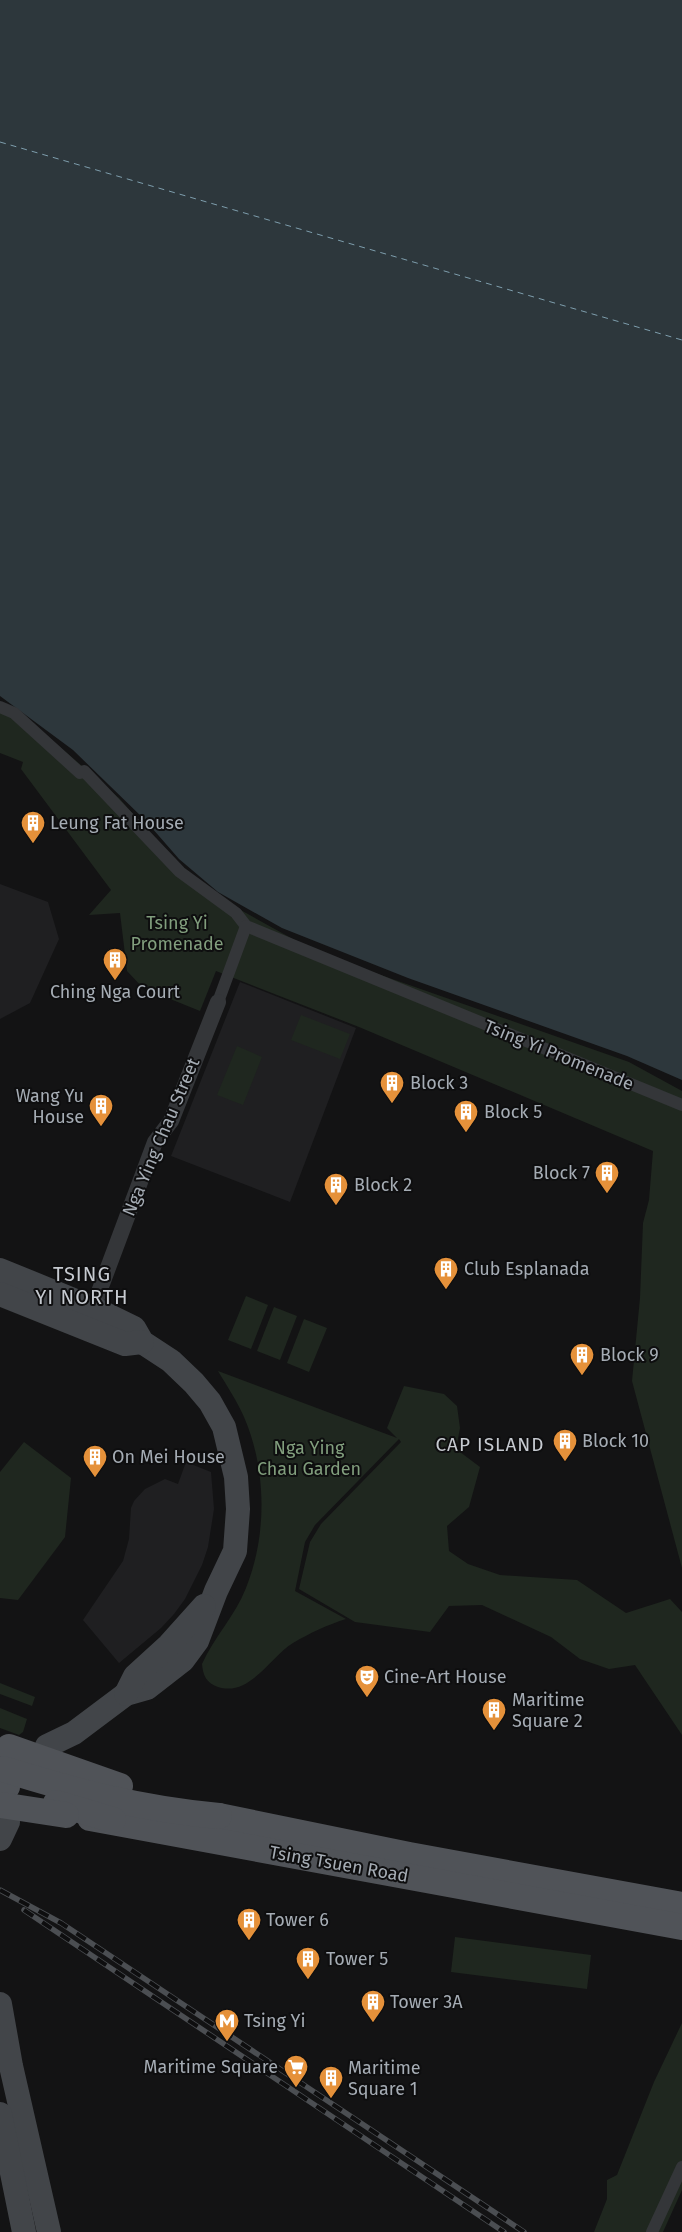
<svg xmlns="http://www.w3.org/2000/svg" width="682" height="2232" font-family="'Fira Sans',sans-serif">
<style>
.built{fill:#1f1f21}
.green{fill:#1f271f}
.water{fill:#2d373c}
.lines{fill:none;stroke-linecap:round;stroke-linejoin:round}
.ferry{stroke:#7e9ead;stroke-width:1;stroke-dasharray:6 5;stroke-linecap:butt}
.pedestrian{stroke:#343639;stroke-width:12}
.minor{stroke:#343639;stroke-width:16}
.secondary{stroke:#424549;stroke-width:24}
.primary{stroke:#505358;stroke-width:26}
.rail-casing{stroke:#4b4e52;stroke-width:5.5}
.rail{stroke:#0e0e0f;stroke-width:4;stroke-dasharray:11;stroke-linecap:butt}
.primary-bridge{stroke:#505358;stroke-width:26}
.labels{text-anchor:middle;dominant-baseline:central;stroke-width:4;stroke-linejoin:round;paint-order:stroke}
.poi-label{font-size:18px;fill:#a5acb4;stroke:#0e0e0f;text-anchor:start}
.park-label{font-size:18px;fill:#819e7d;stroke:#0e0e0f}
.street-label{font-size:18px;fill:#a5acb4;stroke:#0e0e0f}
.neighbourhood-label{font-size:19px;letter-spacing:1px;fill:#c6cad0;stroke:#0e0e0f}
.quarter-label{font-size:20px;letter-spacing:1px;fill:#c6cad0;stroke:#0e0e0f}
</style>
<rect width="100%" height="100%" fill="#131314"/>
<g class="built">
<polygon points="0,884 48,902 59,939 30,1003 0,1019"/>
<polygon points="240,982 356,1028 290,1202 171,1156"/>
<polygon points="186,1462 211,1472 214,1509 208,1547 202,1565 185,1599 174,1614 161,1628 119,1663 83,1620 123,1561 129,1539 131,1508 134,1501 145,1489 165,1479 178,1484"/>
</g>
<g class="green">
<polygon points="0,702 15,708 119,798 172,859 219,898 318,953 629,1062 682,1091 682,1568 632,1381 640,1298 643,1223 649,1200 653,1151 359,1027 216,971 200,1011 143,988 127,971 120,913 89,915 111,890 21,769 23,762 0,753"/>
<polygon points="301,1015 350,1034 340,1059 291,1040"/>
<polygon points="237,1046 262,1057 243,1105 217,1095"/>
<polygon points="246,1296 268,1305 251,1349 228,1340"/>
<polygon points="274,1307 297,1316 280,1360 257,1351"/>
<polygon points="304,1319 327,1328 309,1372 287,1363"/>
<path d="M218 1371 397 1438 387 1428 404 1386 444 1394 457 1406 460 1428 456 1449 480 1467 469 1507 447 1526 449 1551 468 1564 500 1575 577 1580 626 1613 670 1599 682 1612V1735L635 1665 609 1669 580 1659 551 1637 482 1605 449 1606 430 1632 355 1622 299 1589 310 1542 321 1524 401 1442 399 1439 315 1525 305 1542 295 1591 346 1619C327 1625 310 1633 293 1643 270 1657 250 1697 218 1687 206 1683 203 1675 202 1664 214 1637 235 1616 246 1588 267 1536 267 1470 244 1417 237 1401 227 1386 218 1371Z"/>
<polygon points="24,1442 71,1478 65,1537 18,1600 0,1598 0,1472"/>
<polygon points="0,1683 35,1697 32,1706 0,1694"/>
<polygon points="0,1708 27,1719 23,1732 19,1735 0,1728"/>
<polygon points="455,1937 591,1955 587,1989 451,1972"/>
<polygon points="682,2023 682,2190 663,2232 594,2232 607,2199 607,2180 617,2175 654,2082"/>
</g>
<polygon class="water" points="0,0 682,0 682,1080 627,1056 408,978 282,928 218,892 179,859 145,820 73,750 0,696"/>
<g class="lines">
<polyline class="ferry" points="0,142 682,340"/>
<g class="pedestrian">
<polyline points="0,707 14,713 80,773 84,771 180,872 236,913 246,926 682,1105"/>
<polyline points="218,1002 246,926"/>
<polyline points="652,2232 682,2167"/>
</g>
<polyline class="minor" points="90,1316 155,1142 171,1121 218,1002"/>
<g class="secondary">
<polyline points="0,1270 93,1308 134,1328 142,1342 171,1361 194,1383 210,1402 224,1427 236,1477 238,1509 235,1551 216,1591 197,1641 183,1660 147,1688 126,1694 74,1733 47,1746"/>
<polyline points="0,1294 125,1344 142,1342"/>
<polyline points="126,1694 135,1676 169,1645 204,1606"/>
<polyline points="0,1839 8,1822"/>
<polyline points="0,2004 11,2066 49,2232"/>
<polyline points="0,2114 24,2232"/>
</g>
<g class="primary">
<polyline points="0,1784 7,1787"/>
<polyline points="219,1816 409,1855 682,1905"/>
<polyline points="90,1818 682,1927"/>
</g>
<defs>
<g id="rail">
<polyline points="0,1890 61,1923 524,2232"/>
<polyline points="24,1910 504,2232"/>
</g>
</defs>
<use href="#rail" class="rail-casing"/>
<use href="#rail" class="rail"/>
<g class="primary-bridge">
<polyline points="9,1747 120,1786"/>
<path d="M3 1769C77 1792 141 1809 219 1816"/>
<polyline points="56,1803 113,1820"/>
<polyline points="1,1805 66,1815"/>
</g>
</g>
<defs>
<symbol id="building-pin" viewBox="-11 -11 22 30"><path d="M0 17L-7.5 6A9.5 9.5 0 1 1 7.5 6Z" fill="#e5913a" stroke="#0e0e0f"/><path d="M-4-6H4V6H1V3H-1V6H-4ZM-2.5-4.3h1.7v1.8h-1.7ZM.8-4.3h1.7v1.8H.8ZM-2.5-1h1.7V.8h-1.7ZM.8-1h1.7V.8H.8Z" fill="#fff"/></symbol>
<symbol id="theatre-pin" viewBox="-11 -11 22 30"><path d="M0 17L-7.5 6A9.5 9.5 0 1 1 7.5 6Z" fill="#e5913a" stroke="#0e0e0f"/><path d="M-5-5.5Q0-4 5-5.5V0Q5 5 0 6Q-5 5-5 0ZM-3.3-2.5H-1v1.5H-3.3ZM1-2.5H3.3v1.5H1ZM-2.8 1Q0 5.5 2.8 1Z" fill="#fff"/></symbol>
<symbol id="metro-pin" viewBox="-11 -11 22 30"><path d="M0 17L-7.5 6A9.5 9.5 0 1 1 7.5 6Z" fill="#e5913a" stroke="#0e0e0f"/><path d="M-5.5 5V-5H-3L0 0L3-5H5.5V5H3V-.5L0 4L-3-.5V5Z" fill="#fff"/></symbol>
<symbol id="supermarket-pin" viewBox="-11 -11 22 30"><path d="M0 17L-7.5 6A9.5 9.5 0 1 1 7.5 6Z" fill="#e5913a" stroke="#0e0e0f"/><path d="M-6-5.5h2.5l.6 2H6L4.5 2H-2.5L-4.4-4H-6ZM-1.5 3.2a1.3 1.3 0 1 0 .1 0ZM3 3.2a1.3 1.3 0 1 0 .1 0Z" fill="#fff"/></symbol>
</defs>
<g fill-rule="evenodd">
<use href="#building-pin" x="19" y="809" width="28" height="38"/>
<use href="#building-pin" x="101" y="946" width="28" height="38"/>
<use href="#building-pin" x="378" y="1069" width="28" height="38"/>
<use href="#building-pin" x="87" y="1092" width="28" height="38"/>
<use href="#building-pin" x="452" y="1098" width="28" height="38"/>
<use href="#building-pin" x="593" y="1159" width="28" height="38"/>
<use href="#building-pin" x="322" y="1171" width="28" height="38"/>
<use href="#building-pin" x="432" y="1255" width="28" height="38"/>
<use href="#building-pin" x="568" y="1341" width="28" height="38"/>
<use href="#building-pin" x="551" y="1427" width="28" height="38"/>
<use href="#building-pin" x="81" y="1443" width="28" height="38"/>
<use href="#theatre-pin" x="353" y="1663" width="28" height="38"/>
<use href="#building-pin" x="480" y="1696" width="28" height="38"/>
<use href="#building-pin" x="235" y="1906" width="28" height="38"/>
<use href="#building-pin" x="294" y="1945" width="28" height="38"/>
<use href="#building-pin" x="359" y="1988" width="28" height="38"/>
<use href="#metro-pin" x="213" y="2007" width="28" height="38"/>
<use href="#supermarket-pin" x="282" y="2053" width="28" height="38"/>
<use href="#building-pin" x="317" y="2064" width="28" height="38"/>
</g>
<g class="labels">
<g class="poi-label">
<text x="50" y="823">Leung Fat House</text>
<text x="115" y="992" text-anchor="middle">Ching Nga Court</text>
<text x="410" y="1083">Block 3</text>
<text x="84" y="1096" text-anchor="end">Wang Yu<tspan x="84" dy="21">House</tspan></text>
<text x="484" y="1112">Block 5</text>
<text x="590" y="1173" text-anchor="end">Block 7</text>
<text x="354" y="1185">Block 2</text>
<text x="464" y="1269">Club Esplanada</text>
<text x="600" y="1355">Block 9</text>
<text x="582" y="1441">Block 10</text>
<text x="112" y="1457">On Mei House</text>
<text x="384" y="1677">Cine-Art House</text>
<text x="512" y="1700">Maritime<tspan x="512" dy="21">Square 2</tspan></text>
<text x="266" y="1920">Tower 6</text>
<text x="326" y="1959">Tower 5</text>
<text x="390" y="2002">Tower 3A</text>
<text x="244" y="2021">Tsing Yi</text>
<text x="278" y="2067" text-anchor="end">Maritime Square</text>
<text x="348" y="2068">Maritime<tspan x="348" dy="21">Square 1</tspan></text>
</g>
<g class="park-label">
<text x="177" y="923">Tsing Yi<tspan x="177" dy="21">Promenade</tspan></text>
<text x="309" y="1448">Nga Ying<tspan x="309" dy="21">Chau Garden</tspan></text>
</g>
<g class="street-label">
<text transform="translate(559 1055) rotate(22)">Tsing Yi Promenade</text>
<text transform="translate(161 1137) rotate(-67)">Nga Ying Chau Street</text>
<text transform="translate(339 1864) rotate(10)">Tsing Tsuen Road</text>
</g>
<g class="neighbourhood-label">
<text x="490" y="1444">CAP ISLAND</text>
</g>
<g class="quarter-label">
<text x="82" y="1274">TSING<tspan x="82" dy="23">YI NORTH</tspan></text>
</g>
</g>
</svg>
